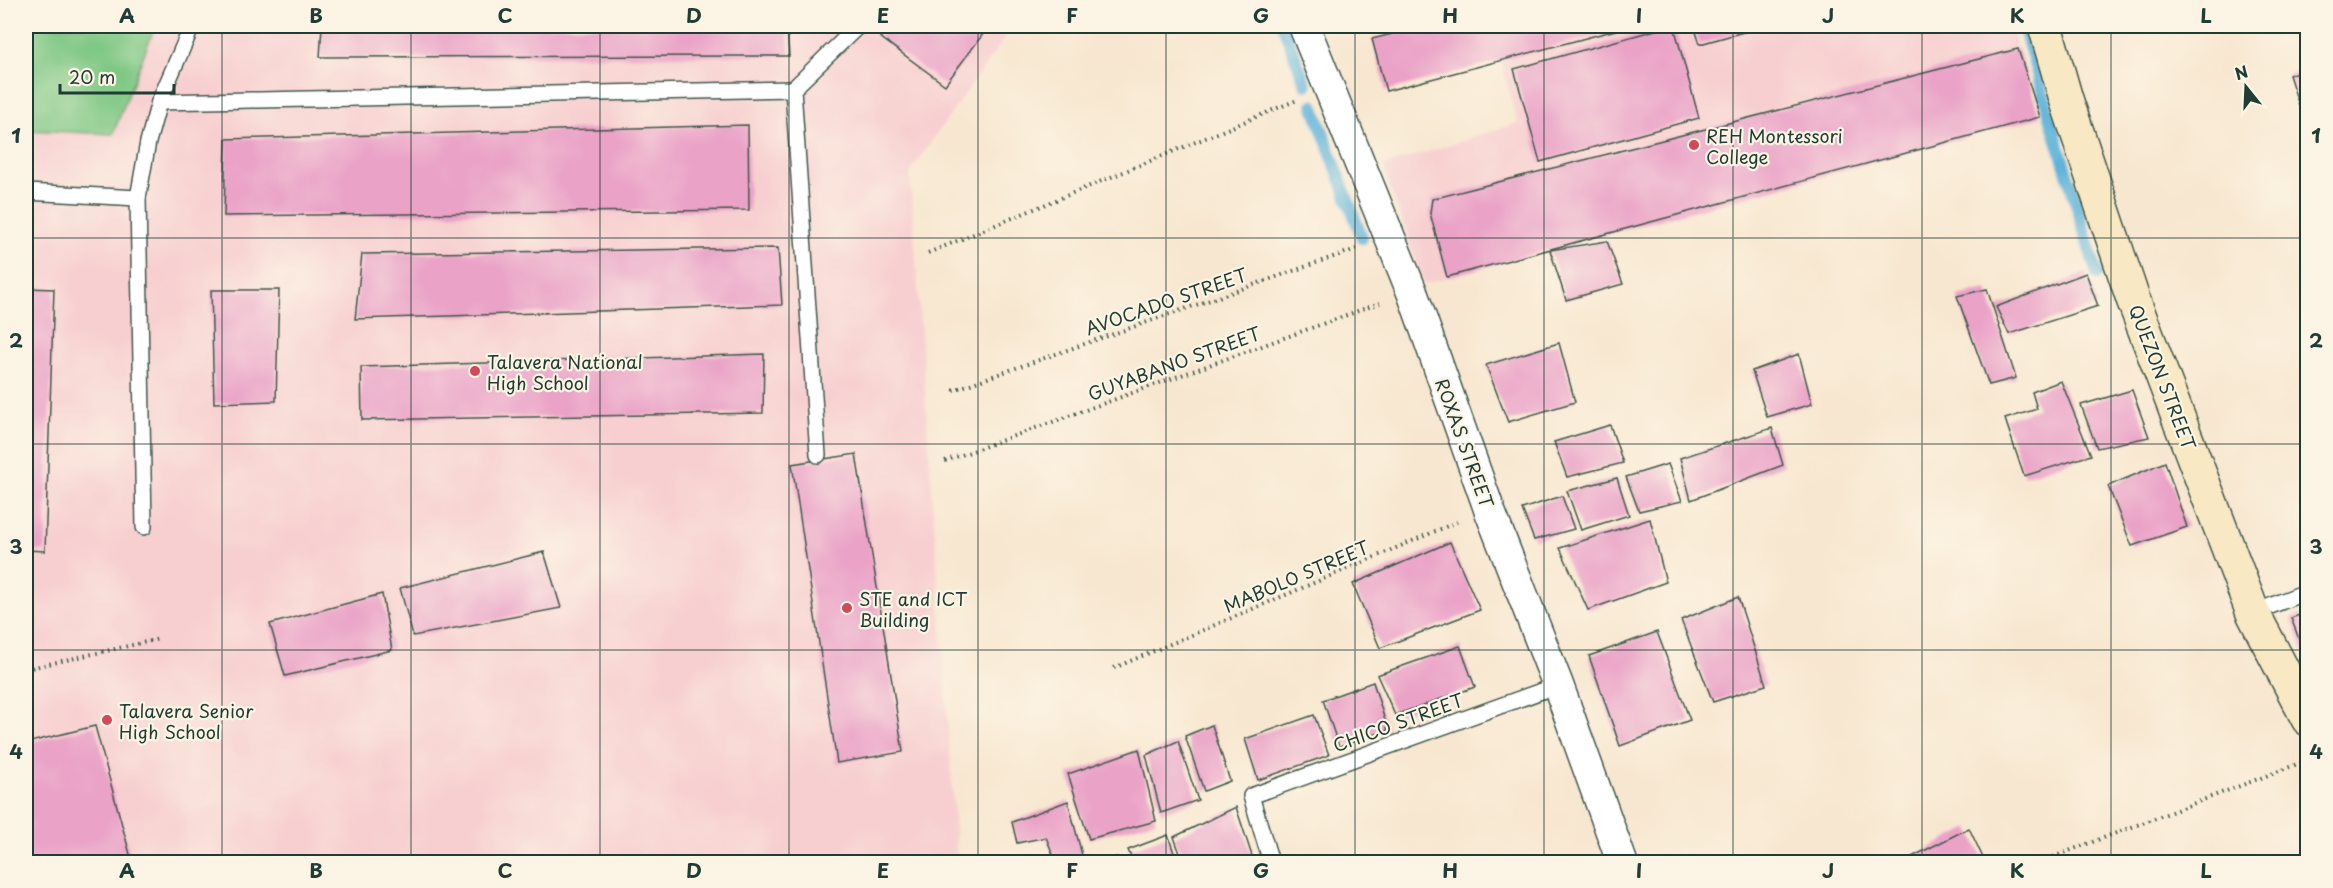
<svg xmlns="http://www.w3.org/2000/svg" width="2333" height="888" font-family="'Playpen Sans',sans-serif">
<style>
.built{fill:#f7cfd0}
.green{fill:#7ec783;stroke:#4e825c;stroke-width:1.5}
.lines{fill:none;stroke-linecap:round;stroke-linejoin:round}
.stream{stroke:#5eb4da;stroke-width:12}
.building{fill:#eaa2c7}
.lane-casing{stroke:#40564b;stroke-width:18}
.street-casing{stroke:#40564b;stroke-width:33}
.secondary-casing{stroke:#40564b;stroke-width:36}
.path{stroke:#40564b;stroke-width:4;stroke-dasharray:1.5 4.5;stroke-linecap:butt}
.lane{stroke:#fff;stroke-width:15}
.street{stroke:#fff;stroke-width:30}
.secondary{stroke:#f8e8c3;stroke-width:33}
.grid{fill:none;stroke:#1f3d34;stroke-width:1.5;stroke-opacity:0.55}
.poi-dot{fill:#d1495b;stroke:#fcf5e5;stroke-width:2}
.labels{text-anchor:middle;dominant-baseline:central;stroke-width:4.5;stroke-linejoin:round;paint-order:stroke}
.poi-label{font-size:18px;fill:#1f3d34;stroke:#fcf5e5;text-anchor:start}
.street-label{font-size:18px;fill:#1f3d34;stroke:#fcf5e5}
.neatline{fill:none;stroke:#1f3d34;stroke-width:2}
.grid-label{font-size:20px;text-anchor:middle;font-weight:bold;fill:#1f3d34}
</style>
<rect width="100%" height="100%" fill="#fcf5e5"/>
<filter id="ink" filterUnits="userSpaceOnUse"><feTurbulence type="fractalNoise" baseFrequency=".0167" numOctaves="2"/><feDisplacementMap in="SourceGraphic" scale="12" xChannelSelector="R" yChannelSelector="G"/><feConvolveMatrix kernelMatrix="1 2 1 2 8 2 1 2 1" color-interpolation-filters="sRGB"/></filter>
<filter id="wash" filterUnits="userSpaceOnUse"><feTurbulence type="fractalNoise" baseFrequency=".008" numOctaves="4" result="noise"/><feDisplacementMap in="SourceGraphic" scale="24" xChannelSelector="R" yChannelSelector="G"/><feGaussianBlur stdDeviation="1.35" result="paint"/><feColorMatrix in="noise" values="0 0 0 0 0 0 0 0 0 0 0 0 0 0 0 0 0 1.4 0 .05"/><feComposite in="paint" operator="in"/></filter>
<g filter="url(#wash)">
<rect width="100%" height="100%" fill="#f8e7d0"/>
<g class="built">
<polygon points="26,26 1013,26 910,172 957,857 948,862 26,862"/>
<polygon points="1491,26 2010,26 2040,117 1424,284 1383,166 1518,123"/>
</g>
<polygon class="green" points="26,26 155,26 113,134 26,130"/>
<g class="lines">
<g class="stream">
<polyline points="1283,26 1306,85"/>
<polyline points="2023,26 2097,274"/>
<polyline points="1313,105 1362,238"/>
</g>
</g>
<g id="blocks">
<g class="building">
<polygon points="322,26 787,26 789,56 320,57"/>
<polygon points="889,26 989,26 945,85 880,37"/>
<polygon points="1424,26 1631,26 1386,91 1372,39"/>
<polygon points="1670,26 1674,26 1699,118 1540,162 1514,69"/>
<polygon points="1694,26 1765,26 1700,44"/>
<polygon points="2018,49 2040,117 1447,277 1430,213 1432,199"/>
<polygon points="2308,68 2308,130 2307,130 2289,75"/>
<polygon points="748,125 749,210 224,216 226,139"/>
<polygon points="1607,241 1623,284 1566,300 1550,250"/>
<polygon points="778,248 782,305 355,319 362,254"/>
<polygon points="2086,273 2098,306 2009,334 1996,307"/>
<polygon points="26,288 54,289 45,551 26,550"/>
<polygon points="1987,289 2016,378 1989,385 1957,296"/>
<polygon points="211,290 279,290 276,401 214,403"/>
<polygon points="1559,343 1575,402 1508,422 1486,365"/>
<polygon points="764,354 763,413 362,420 361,367"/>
<polygon points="1799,354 1812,404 1767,417 1752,371"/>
<polygon points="2061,381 2091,455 2024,476 2005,419 2037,409 2032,392"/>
<polygon points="2132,390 2149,437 2097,448 2081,405"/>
<polygon points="1610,425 1623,463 1567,477 1554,442"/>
<polygon points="1772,428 1783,465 1691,500 1680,458"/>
<polygon points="856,454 903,752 837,763 792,464"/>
<polygon points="2165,462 2187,527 2132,546 2108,486"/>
<polygon points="1668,464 1682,501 1639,511 1626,477"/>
<polygon points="1617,478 1629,515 1581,530 1567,491"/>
<polygon points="1562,496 1574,529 1534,540 1522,509"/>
<polygon points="1650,519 1666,582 1588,610 1560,548"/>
<polygon points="1450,542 1480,610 1380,648 1353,584"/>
<polygon points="544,552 561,608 413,636 400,588"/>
<polygon points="382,594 392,650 285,676 270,624"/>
<polygon points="1738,597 1766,685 1713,702 1681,620"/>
<polygon points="2308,612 2308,660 2307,660 2291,618"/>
<polygon points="1657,632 1690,720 1620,746 1589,656"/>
<polygon points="1460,646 1475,687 1395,715 1377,675"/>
<polygon points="1373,682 1388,730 1339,747 1323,700"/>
<polygon points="1314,715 1329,755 1258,780 1245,739"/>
<polygon points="1212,725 1230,781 1204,791 1185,736"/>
<polygon points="95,726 131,858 110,862 26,862 26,743"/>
<polygon points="1178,741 1198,800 1161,813 1146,755"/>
<polygon points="1139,749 1156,821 1089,839 1068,774"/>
<polygon points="1068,801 1083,859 1072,862 1056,862 1046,837 1017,843 1012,822"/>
<polygon points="1236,807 1254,862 1183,862 1174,837"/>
<polygon points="1969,828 1985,862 1902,862"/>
<polygon points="1168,835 1177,862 1133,862 1128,850"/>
<polygon points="1117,857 1119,862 1101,862"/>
</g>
</g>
</g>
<g filter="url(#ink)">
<use href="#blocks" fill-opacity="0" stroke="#40564b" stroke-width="1.5"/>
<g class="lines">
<defs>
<g id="lane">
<polyline points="159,102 793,89"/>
<polyline points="26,192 138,198"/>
<polyline points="818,455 793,89 858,26"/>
<polyline points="144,527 138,198 148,142 159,102 192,26"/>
<polyline points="2253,613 2308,591"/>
<polyline points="1271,862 1251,796 1558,685"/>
</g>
<polyline id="street" points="1304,26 1412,292 1489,509 1558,685 1622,862"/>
<polyline id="secondary" points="2045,26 2066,99 2133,299 2253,613 2308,719"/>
</defs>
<use href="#lane" class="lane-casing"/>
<use href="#street" class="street-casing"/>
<use href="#secondary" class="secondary-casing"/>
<g class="path">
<polyline points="928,253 1297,100"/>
<polyline points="953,390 1356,249"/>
<polyline points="945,461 1380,303"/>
<polyline points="1114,668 1457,522"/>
<polyline points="26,669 159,639"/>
<polyline points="2053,857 2308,760"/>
</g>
<use href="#lane" class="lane"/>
<use href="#street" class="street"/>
<use href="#secondary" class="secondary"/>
</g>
</g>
<path class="grid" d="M222 26V862M411 26V862M600 26V862M789 26V862M978 26V862M1166 26V862M1355 26V862M1544 26V862M1733 26V862M1922 26V862M2111 26V862M26 238H2308M26 444H2308M26 650H2308"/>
<g class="poi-dot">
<circle cx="1694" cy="145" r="6"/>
<circle cx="475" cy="371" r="6"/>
<circle cx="847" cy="608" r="6"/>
<circle cx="107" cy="720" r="6"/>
</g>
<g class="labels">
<g class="poi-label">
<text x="1706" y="135">REH Montessori<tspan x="1706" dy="21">College</tspan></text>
<text x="487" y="361">Talavera National<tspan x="487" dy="21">High School</tspan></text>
<text x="859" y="598">STE and ICT<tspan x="859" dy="21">Building</tspan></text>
<text x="119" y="710">Talavera Senior<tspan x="119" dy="21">High School</tspan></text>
</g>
<g class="street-label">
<text transform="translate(1166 301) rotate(-19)">AVOCADO STREET</text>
<text transform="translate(1174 363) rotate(-20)">GUYABANO STREET</text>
<text transform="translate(2163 377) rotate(69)">QUEZON STREET</text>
<text transform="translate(1465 443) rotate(70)">ROXAS STREET</text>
<text transform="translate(1296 576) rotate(-23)">MABOLO STREET</text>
<text transform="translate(1398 722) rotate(-20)">CHICO STREET</text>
</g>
</g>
<rect width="2333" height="888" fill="none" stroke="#fcf5e5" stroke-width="66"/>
<g transform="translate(2246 87) rotate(342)" stroke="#fcf5e5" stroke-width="4.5" paint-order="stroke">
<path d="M0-4.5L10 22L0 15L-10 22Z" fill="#1f3d34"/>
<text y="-9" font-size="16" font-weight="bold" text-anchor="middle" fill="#1f3d34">N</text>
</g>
<path d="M60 84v9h114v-9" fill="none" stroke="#1f3d34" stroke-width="3"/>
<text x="69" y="84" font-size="18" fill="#1f3d34" stroke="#fcf5e5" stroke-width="4.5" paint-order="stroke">20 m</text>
<rect x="33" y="33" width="2267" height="822" class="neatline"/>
<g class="grid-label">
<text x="127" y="23">A</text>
<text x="316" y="23">B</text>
<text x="505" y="23">C</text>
<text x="694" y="23">D</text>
<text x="883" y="23">E</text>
<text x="1072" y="23">F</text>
<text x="1261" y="23">G</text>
<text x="1450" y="23">H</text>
<text x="1639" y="23">I</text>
<text x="1828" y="23">J</text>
<text x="2017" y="23">K</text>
<text x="2206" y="23">L</text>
<text x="16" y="143">1</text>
<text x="2316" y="143">1</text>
<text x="16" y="348">2</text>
<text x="2316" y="348">2</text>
<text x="16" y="554">3</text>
<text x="2316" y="554">3</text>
<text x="16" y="759">4</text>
<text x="2316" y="759">4</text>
<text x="127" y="878">A</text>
<text x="316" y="878">B</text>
<text x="505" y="878">C</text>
<text x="694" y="878">D</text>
<text x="883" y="878">E</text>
<text x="1072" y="878">F</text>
<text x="1261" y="878">G</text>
<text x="1450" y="878">H</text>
<text x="1639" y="878">I</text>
<text x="1828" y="878">J</text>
<text x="2017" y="878">K</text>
<text x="2206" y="878">L</text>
</g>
</svg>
